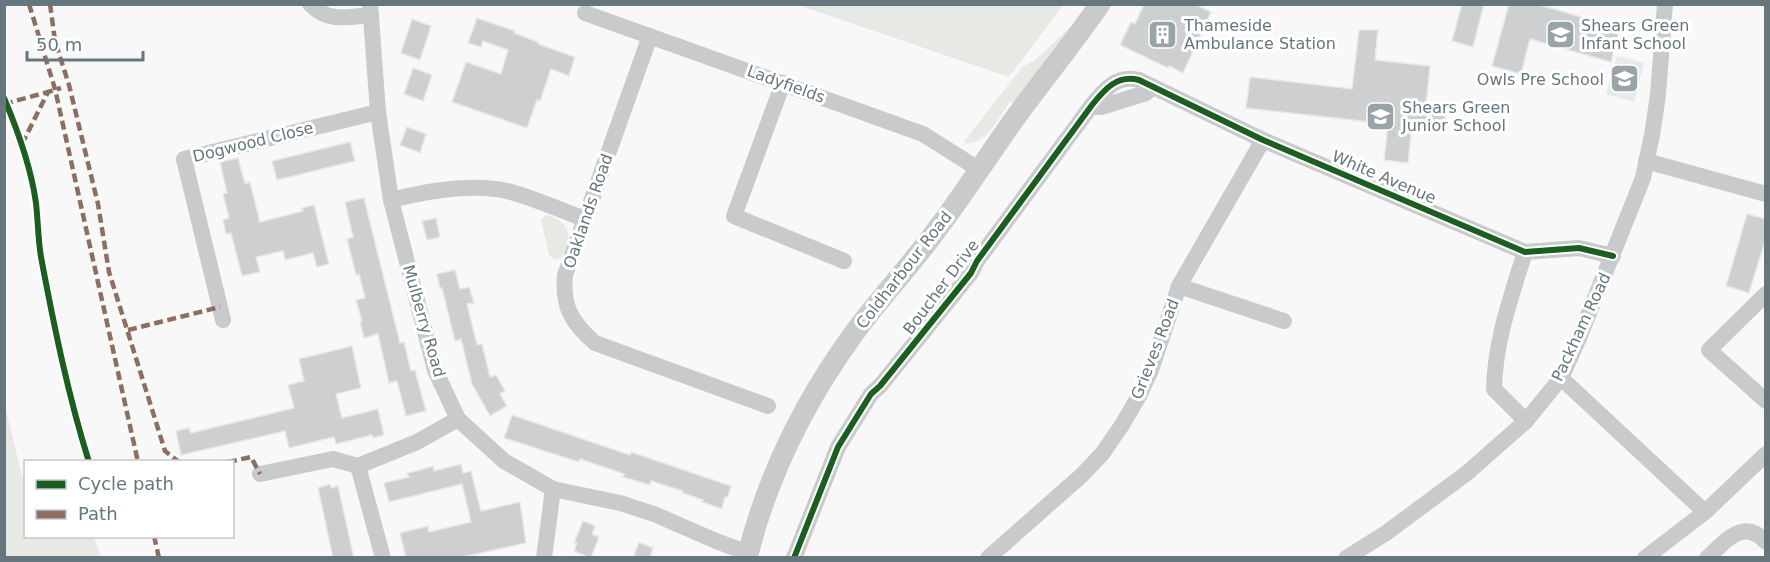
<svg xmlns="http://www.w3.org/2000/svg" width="1770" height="562" font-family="'DejaVu Sans',sans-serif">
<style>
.built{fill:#e8e9e9}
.green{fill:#e7e9e5}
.building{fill:#cdcfd0;stroke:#e8e8e8;stroke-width:1.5}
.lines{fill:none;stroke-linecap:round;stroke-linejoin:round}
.minor{stroke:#c9cacb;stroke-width:16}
.tertiary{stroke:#c9cacb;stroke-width:21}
.quiet{stroke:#8d6e63;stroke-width:4.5;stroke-dasharray:9 4.5;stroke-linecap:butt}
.cycleway-casing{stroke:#fff;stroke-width:10}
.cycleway{stroke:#1b5e20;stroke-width:6}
.labels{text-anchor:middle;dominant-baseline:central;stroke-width:6;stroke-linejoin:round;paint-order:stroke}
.poi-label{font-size:16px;fill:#66767e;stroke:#fff;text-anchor:start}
.street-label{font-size:16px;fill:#66767e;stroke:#fff}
</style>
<rect width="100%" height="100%" fill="#f8f8f8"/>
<polygon class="built" points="1617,56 1644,63 1634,102 1606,94"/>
<g class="green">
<polygon points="798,5 1063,5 1009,77"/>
<path d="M1072 26 1014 103 1010 102C999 117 985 147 964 143L969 135 1023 66C1039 62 1057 36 1072 26Z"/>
<path d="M546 215C570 219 576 244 558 260L552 258 549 255 541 219Z"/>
<polygon points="5,406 22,476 25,476 26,536 94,537 101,557 5,557"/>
</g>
<g class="building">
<polygon points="1144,4 1195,4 1211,12 1183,73 1169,66 1168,68 1120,45 1131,22 1135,24"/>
<polygon points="1462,4 1484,4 1473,47 1452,41"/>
<polygon points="1509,4 1536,4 1620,28 1611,62 1530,39 1521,74 1492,66"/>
<polygon points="477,18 515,31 514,33 538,42 538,44 575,57 569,76 551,69 540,101 537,100 527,128 452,102 466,62 501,74 508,50 483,41 481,47 468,43"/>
<polygon points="412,19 431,26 420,60 401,53"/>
<polygon points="1359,30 1378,30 1375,60 1430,66 1426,105 1446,107 1444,128 1412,124 1408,163 1384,160 1388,124 1246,108 1250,77 1352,89"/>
<polygon points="413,68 432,75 423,101 404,94"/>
<polygon points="407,127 426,134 420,153 400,145"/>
<polygon points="350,142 355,161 277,180 272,161"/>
<polygon points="238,158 245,184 250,182 260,222 303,211 302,208 314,205 329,264 317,267 313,253 285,260 283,251 256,257 260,272 242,276 231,233 226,234 223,220 229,218 223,194 227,193 220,162"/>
<polygon points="364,198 400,343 404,342 411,371 415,370 426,411 406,416 397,381 389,383 378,334 364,338 360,322 362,321 356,300 365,298 359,274 356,275 347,239 353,237 345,202"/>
<polygon points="1747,214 1766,219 1766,238 1749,293 1726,286"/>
<polygon points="436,218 440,237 427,240 422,221"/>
<polygon points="455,270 460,289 469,287 474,303 467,304 477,345 482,344 490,377 496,375 505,391 500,394 507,406 490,416 472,384 461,339 455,341 442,288 440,289 437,274"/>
<polygon points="352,346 361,388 336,394 342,418 378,409 384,435 373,438 372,435 336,444 334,437 289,448 285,431 181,455 176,431 189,428 191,433 294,408 288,385 304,381 299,359"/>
<polygon points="512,415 630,455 631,452 731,486 728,497 725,497 722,509 702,502 703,500 683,493 683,491 651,481 650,485 623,477 624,474 580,459 579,462 504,438"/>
<polygon points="461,464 463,473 471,471 481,511 520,502 526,543 458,558 406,558 400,533 428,526 429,532 471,522 462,484 389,502 384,483 409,477 407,473 420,470 433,466 434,471"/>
<polygon points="330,484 331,488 338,486 354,558 333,558 318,488"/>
<polygon points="583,521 595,526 592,534 599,537 591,558 574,551 577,543 574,543"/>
<polygon points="639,542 653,548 650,558 633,558"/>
</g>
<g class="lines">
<g class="minor">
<path d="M310 4C328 23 348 17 371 15"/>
<polyline points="370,4 378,112 391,200 435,370 458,419 504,461 553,489 620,503 654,514 716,541 748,553"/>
<polyline points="585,13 923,134 980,170"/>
<path d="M650 36 565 275C562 307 572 323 595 343L768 406"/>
<polyline points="783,83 734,216 844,261"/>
<polyline points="1092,105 1096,107 1101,107 1146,93 1152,87"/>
<polyline points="1646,161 1766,194"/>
<path d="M391 200C427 191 474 182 511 192 536 199 560 210 585 219"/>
<path d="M1525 252C1511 297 1495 341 1494 389L1526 421"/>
<polyline points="1179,286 1284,321"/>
<polyline points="1766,294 1709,350 1766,401"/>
<polyline points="223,320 184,159 378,112"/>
<polyline points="1561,378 1705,512"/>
<polyline points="358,466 383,558"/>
<polyline points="260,474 333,459 358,466 417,442 458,419"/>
<polyline points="544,558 553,489"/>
<path d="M794 558 838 447 871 394 880 386 971 273 977 261 1092 105C1104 90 1117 74 1139 80L1263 140 1525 252 1579 248 1613 256"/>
<polyline points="988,558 1082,475 1102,454 1122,425 1139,396 1151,370 1179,286 1263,140"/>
<polyline points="1346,558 1386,533 1467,473 1526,421 1561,378 1579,338 1643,178 1652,135 1658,95 1665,4"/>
<polyline points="1645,558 1705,512 1766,454"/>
<path d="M1707 558C1725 542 1743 517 1766 542"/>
</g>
<path class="tertiary" d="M747 558C767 477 803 404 852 336 875 304 902 275 926 244 959 202 987 157 1018 114 1045 77 1074 42 1100 4"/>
<g class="quiet">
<polyline points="29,4 55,89 138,462"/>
<polyline points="50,4 55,41 69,85 98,204 109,272 165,451 179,462"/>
<polyline points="4,104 48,92"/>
<polyline points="22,144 48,92 61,88"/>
<polyline points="128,330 220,307"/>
<polyline points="228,462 251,457 260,474"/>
<polyline points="154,536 159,558"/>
</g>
<defs>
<g id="cycleway">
<path d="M4 98C18 131 31 167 36 203 38 221 38 239 41 257 54 326 68 395 89 462"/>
<path d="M794 558 838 447 871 394 880 386 971 273 977 261 1092 105C1104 90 1117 74 1139 80L1263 140 1525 252 1579 248 1613 256"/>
</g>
</defs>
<use href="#cycleway" class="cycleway-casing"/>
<use href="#cycleway" class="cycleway"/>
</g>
<defs>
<symbol id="building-square" viewBox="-11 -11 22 22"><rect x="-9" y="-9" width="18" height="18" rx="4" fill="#99a4a9" stroke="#fff"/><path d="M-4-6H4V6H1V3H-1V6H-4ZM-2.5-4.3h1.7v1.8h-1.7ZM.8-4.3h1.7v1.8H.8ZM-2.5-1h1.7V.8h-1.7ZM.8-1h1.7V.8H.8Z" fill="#fff"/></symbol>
<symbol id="school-square" viewBox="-11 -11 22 22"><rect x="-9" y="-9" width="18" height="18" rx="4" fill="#99a4a9" stroke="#fff"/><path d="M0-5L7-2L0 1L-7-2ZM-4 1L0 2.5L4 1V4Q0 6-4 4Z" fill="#fff"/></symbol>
</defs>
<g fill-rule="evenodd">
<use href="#building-square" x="1146" y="18" width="33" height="33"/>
<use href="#school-square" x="1544" y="18" width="33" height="33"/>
<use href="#school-square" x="1608" y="62" width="33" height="33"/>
<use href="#school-square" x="1364" y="100" width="33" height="33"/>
</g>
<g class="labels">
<g class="poi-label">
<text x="1184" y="25">Thameside<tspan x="1184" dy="18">Ambulance Station</tspan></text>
<text x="1581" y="25">Shears Green<tspan x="1581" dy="18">Infant School</tspan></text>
<text x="1604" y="79" text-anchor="end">Owls Pre School</text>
<text x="1402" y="107">Shears Green<tspan x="1402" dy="18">Junior School</tspan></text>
</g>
<g class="street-label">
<text transform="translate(786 84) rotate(20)">Ladyfields</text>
<text transform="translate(253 142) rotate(-14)">Dogwood Close</text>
<text transform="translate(1384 177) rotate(23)">White Avenue</text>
<text transform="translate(588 211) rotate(-71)">Oaklands Road</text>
<text transform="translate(904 270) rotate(-52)">Coldharbour Road</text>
<text transform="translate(941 287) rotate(-53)">Boucher Drive</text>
<text transform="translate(424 321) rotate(74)">Mulberry Road</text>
<text transform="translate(1581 327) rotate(-65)">Packham Road</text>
<text transform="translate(1155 349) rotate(-69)">Grieves Road</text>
</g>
</g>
<rect width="1770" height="562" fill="none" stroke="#66767e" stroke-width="12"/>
<rect x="24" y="460" width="210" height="78" fill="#ffffff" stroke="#c2c8cb" stroke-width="1.5"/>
<rect x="36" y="480" width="30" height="9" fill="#1b5e20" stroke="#c2c8cb" stroke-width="1.5"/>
<text x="78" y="490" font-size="18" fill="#66767e">Cycle path</text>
<rect x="36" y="510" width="30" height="9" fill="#8d6e63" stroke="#c2c8cb" stroke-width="1.5"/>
<text x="78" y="520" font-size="18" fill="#66767e">Path</text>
<path d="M27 51v9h116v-9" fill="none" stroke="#66767e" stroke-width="3"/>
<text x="36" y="51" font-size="18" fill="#66767e" stroke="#ffffff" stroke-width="4.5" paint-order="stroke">50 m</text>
</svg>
